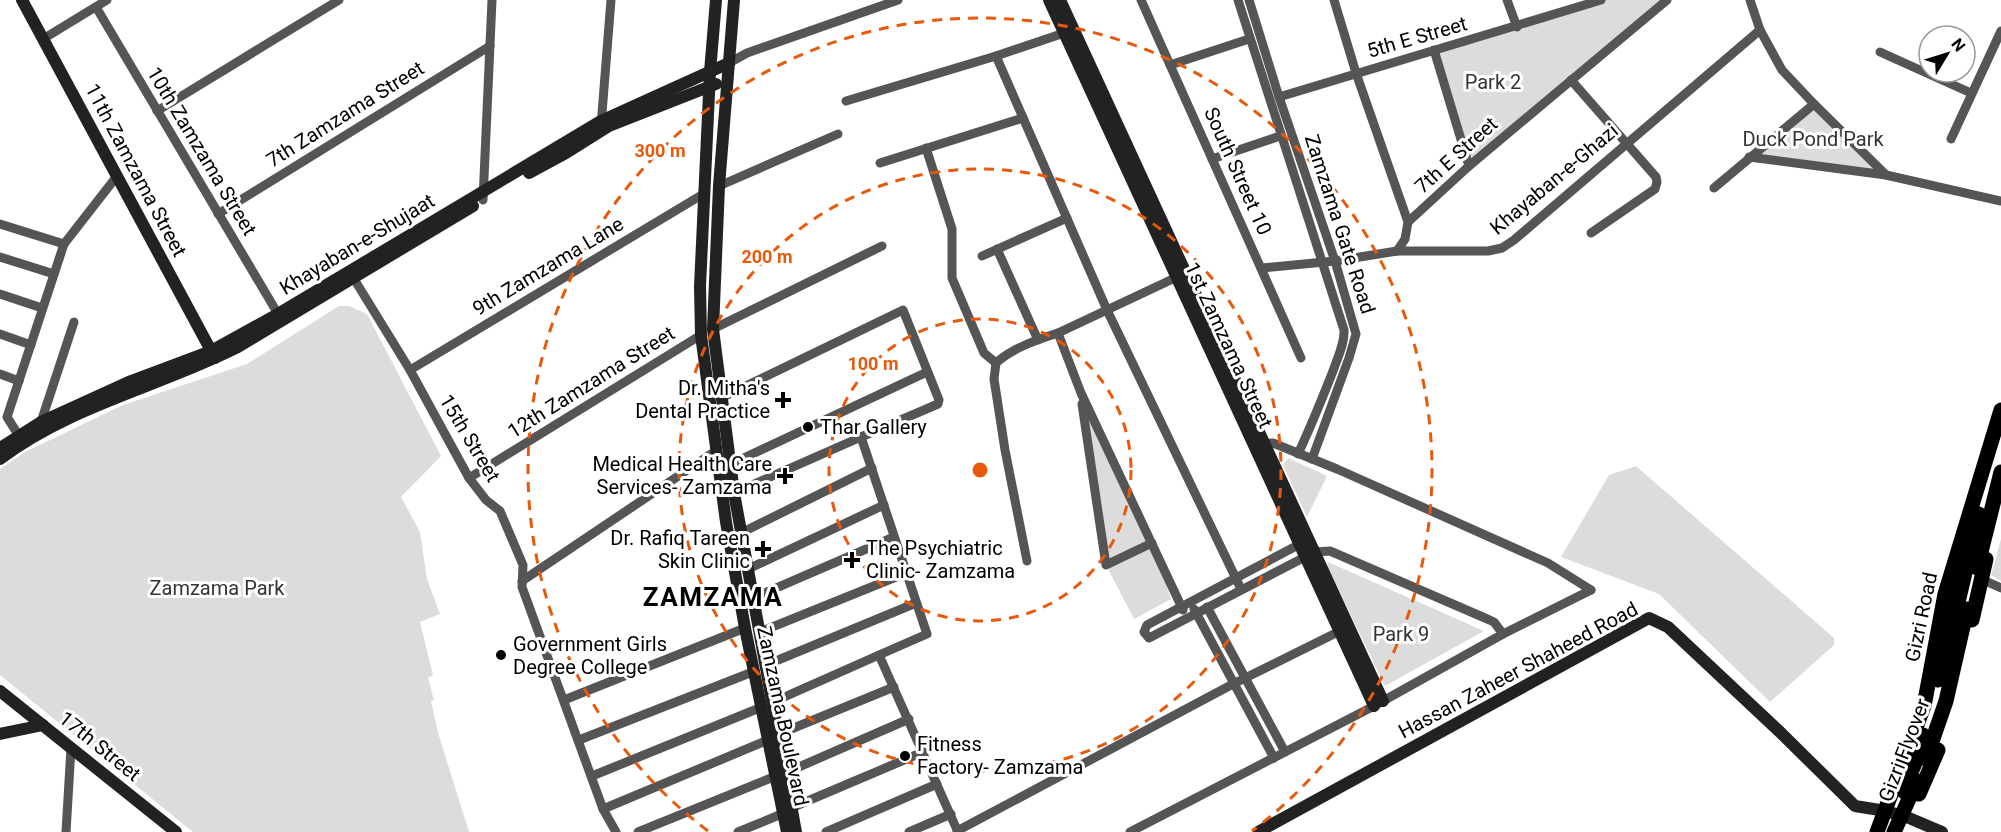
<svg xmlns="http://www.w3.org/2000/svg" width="2001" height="832" font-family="Roboto,sans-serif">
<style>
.green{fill:#dcdcdc}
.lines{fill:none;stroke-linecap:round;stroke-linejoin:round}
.street{stroke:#555;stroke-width:9}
.secondary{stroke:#222;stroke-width:12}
.primary{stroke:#000;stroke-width:15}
.ring{fill:none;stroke:#e8590c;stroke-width:3;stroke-dasharray:10 8}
.poi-dot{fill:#000;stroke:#fff;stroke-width:2}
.labels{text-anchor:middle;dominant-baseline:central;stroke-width:6;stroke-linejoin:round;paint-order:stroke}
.street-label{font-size:20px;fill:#000;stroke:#fff}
.park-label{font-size:20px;fill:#333;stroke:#fff}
.poi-label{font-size:20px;fill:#000;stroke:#fff;text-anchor:start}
.district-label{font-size:26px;font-weight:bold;letter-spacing:1.5px;fill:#000;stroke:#fff}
.centre{fill:#e8590c;stroke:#fff;stroke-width:3}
.ring-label{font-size:18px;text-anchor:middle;font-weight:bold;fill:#e8590c;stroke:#fff;stroke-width:6;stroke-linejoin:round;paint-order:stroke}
</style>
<rect width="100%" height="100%" fill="#fff"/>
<g class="green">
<polygon points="1598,0 1667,0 1469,166 1434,50"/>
<polygon points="1814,104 1886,175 1749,157"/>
<polygon points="339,306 349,306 367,314 441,456 401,497 420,532 427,579 440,614 420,622 433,675 428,678 434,700 431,701 439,736 469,832 193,832 0,675 0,469 25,452 123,405 247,364"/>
<polygon points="1081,393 1152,543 1171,599 1134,619 1106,565"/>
<polygon points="1288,458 1327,476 1307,517 1283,465"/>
<polygon points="1636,466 1834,638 1834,645 1770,702 1659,594 1561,557 1609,475"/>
<polygon points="2001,539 2001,581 1991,575"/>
<polygon points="1328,562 1484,631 1385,686 1327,566"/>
</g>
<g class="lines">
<g class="street">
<polyline points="1141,0 1301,358"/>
<path d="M1238 0 1344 330C1345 343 1337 359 1333 371 1322 399 1311 426 1298 454"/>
<polyline points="1249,0 1279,97 1335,261 1356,334 1349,358 1312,459"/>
<polyline points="1334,0 1356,73 1408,222 1405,239 1397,251"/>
<polyline points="1507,0 1517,27"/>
<polyline points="1750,0 1760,30 1782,70 1814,104 1886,175"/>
<polyline points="96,7 278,314"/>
<polyline points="43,39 107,0"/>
<polyline points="1434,50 1469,166"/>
<polyline points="1880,52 1971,93"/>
<polyline points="996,56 1107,310 1241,589"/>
<polyline points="729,63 747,53 898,0"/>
<polyline points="1170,65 1249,39"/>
<polyline points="1571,80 1656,177 1657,182 1655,189 1591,233"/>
<polyline points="1279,97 1601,0"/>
<polyline points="846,101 996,56 1070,31"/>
<polyline points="157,111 339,0"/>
<polyline points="601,126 611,0"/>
<polyline points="1951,139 2001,31"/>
<polyline points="926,148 952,229 952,278 984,353 996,363"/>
<polyline points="1749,157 1886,175 2001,201"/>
<polyline points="1212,159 1280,136"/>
<polyline points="880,163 1023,118"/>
<polyline points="719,186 838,134"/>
<polyline points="1714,188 1814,104"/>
<polyline points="483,200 492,0"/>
<polyline points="218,214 490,46"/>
<polyline points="1408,222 1469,166 1667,0"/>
<polyline points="0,224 64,244 117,176"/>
<polyline points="997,249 1038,340"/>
<polyline points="982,256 1067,218"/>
<polyline points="0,257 54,274"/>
<polyline points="1262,268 1335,261 1397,251 1488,251 1502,248 1514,240 1760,30"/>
<polyline points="351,274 410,370 469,478 486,500 500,511 523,565 522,587 603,809 616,832"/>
<polyline points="0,294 42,308"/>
<polyline points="713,329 882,246"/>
<polyline points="1058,333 1081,393 1183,610"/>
<polyline points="0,334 31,345"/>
<polyline points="410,370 705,193"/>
<polyline points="0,374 19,381"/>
<polyline points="721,398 903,310 939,400 938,404 861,437 927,634 879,655 958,832"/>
<polyline points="1082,404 1106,565 1152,543"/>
<polyline points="41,422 74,322"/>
<polyline points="19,436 7,417 64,244"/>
<polyline points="1261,444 1273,443 1337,469 1548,563 1591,590"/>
<polyline points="731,464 927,372"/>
<polyline points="469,478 701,335"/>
<polyline points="734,493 861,437"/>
<polyline points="741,533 872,468"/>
<polyline points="1300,544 1147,625 1144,632 1149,638 1305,557"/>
<polyline points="1315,552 1330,551 1485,618 1494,622 1503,634"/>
<path d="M1027 561 1005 450 994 379 996 363C1013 348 1036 340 1058 333L1177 277"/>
<polyline points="748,569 884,505"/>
<polyline points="1981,579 2001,588"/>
<polyline points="522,581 717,450"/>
<polyline points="753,598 894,537"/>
<polyline points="1207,607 1285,752"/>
<polyline points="1194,609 1274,758"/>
<polyline points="760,632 906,573"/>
<polyline points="766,665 916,603"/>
<polyline points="564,700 745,628"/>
<polyline points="773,702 879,655"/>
<polyline points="779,734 894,687"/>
<polyline points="579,740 755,671"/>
<polyline points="785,773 909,719"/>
<polyline points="592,776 762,707"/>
<polyline points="791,808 923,752"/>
<polyline points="603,809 768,740"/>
<polyline points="957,831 1233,684 1344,629"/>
<polyline points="66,832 71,748"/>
<polyline points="638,832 776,776"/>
<polyline points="738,832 784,813"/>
<polyline points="826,832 937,784"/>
<polyline points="909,832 951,814"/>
<polyline points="1130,832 1374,706 1503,634 1591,590"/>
</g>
<g class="secondary">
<polyline points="22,0 215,358"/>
<polyline points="716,0 710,72 700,286 701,335 726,522 745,628 787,832"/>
<polyline points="734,0 719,186 713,329 734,493 796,832"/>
<polyline points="1049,0 1374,706"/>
<polyline points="1060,0 1383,701"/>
<polyline points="529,173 566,153 609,126 716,84"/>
<polyline points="0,448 41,422 131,381 211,351 278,314 601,121 729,63"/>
<path d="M0 459C70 406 158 387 236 348L473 206"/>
<polyline points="0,691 176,832"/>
<polyline points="0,734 43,725"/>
<polyline points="1258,832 1649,618 1668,627 1780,732 1855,806 1886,811 1909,818 1942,832"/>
</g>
<g class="primary">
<polyline points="1977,568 2001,472"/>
<polyline points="1972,620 1986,559"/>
<polyline points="1938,680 1954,619 1979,514"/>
<polyline points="1926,759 1946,701 1967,609"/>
<polyline points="1903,791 1915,763 1923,735"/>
<polyline points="1919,794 1938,750"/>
<polyline points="1877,832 1924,706 1945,594 2001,410"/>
<polyline points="1894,832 1917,781"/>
</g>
</g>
<g class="ring">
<circle cx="980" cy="470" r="151"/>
<circle cx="980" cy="470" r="301"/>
<path d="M708 831A452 452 0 1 1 1252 831"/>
</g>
<g class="poi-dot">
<path d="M780 391h6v6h6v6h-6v6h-6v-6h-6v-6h6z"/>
<circle cx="808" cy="427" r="6"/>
<path d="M782 467h6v6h6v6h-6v6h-6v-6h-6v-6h6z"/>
<path d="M760 540h6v6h6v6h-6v6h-6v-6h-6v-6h6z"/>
<path d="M849 551h6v6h6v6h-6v6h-6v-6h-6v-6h6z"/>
<circle cx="501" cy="655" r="6"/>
<circle cx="905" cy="756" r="6"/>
</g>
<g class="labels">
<g class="street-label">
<text transform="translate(1417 37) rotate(-16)">5th E Street</text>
<text transform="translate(345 114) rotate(-32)">7th Zamzama Street</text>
<text transform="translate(202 151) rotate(59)">10th Zamzama Street</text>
<text transform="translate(1456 155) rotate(-42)">7th E Street</text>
<text transform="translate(136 170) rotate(62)">11th Zamzama Street</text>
<text transform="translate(1238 171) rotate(66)">South Street 10</text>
<text transform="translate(1554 179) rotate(-40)">Khayaban-e-Ghazi</text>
<text transform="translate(1340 224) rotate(72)">Zamzama Gate Road</text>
<text transform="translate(357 244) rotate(-31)">Khayaban-e-Shujaat</text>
<text transform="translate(548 266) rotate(-31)">9th Zamzama Lane</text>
<text transform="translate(1229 345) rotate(65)">1st Zamzama Street</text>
<text transform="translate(591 382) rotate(-32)">12th Zamzama Street</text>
<text transform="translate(470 438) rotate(59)">15th Street</text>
<text transform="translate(1921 617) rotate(-78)">Gizri Road</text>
<text transform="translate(1518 670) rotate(-28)">Hassan Zaheer Shaheed Road</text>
<text transform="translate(783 716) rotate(78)">Zamzama Boulevard</text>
<text transform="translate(100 746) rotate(39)">17th Street</text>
<text transform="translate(1904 750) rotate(-69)">Gizri Flyover</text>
</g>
<g class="park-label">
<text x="1493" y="82">Park 2</text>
<text x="1813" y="139">Duck Pond Park</text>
<text x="217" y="588">Zamzama Park</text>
<text x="1401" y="634">Park 9</text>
</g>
<g class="poi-label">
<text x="770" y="388" text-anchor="end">Dr. Mitha's<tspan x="770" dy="23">Dental Practice</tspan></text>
<text x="820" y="427">Thar Gallery</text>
<text x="772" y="464" text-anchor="end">Medical Health Care<tspan x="772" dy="23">Services- Zamzama</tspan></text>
<text x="750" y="538" text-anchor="end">Dr. Rafiq Tareen<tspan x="750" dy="23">Skin Clinic</tspan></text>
<text x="866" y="548">The Psychiatric<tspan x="866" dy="23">Clinic- Zamzama</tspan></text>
<text x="513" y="644">Government Girls<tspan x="513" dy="23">Degree College</tspan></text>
<text x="917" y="744">Fitness<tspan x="917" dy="23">Factory- Zamzama</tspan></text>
</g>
<g class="district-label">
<text x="713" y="597">ZAMZAMA</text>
</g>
</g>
<circle cx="980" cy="470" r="9" class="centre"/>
<g class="ring-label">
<text x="660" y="157">300 m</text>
<text x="767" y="263">200 m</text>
<text x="873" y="370">100 m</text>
</g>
<g transform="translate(1947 54) rotate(52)"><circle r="28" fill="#ffffff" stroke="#999999" stroke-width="1.5"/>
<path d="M0-4.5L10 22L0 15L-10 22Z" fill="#000000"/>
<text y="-9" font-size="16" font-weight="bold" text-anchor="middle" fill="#000000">N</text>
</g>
</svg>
